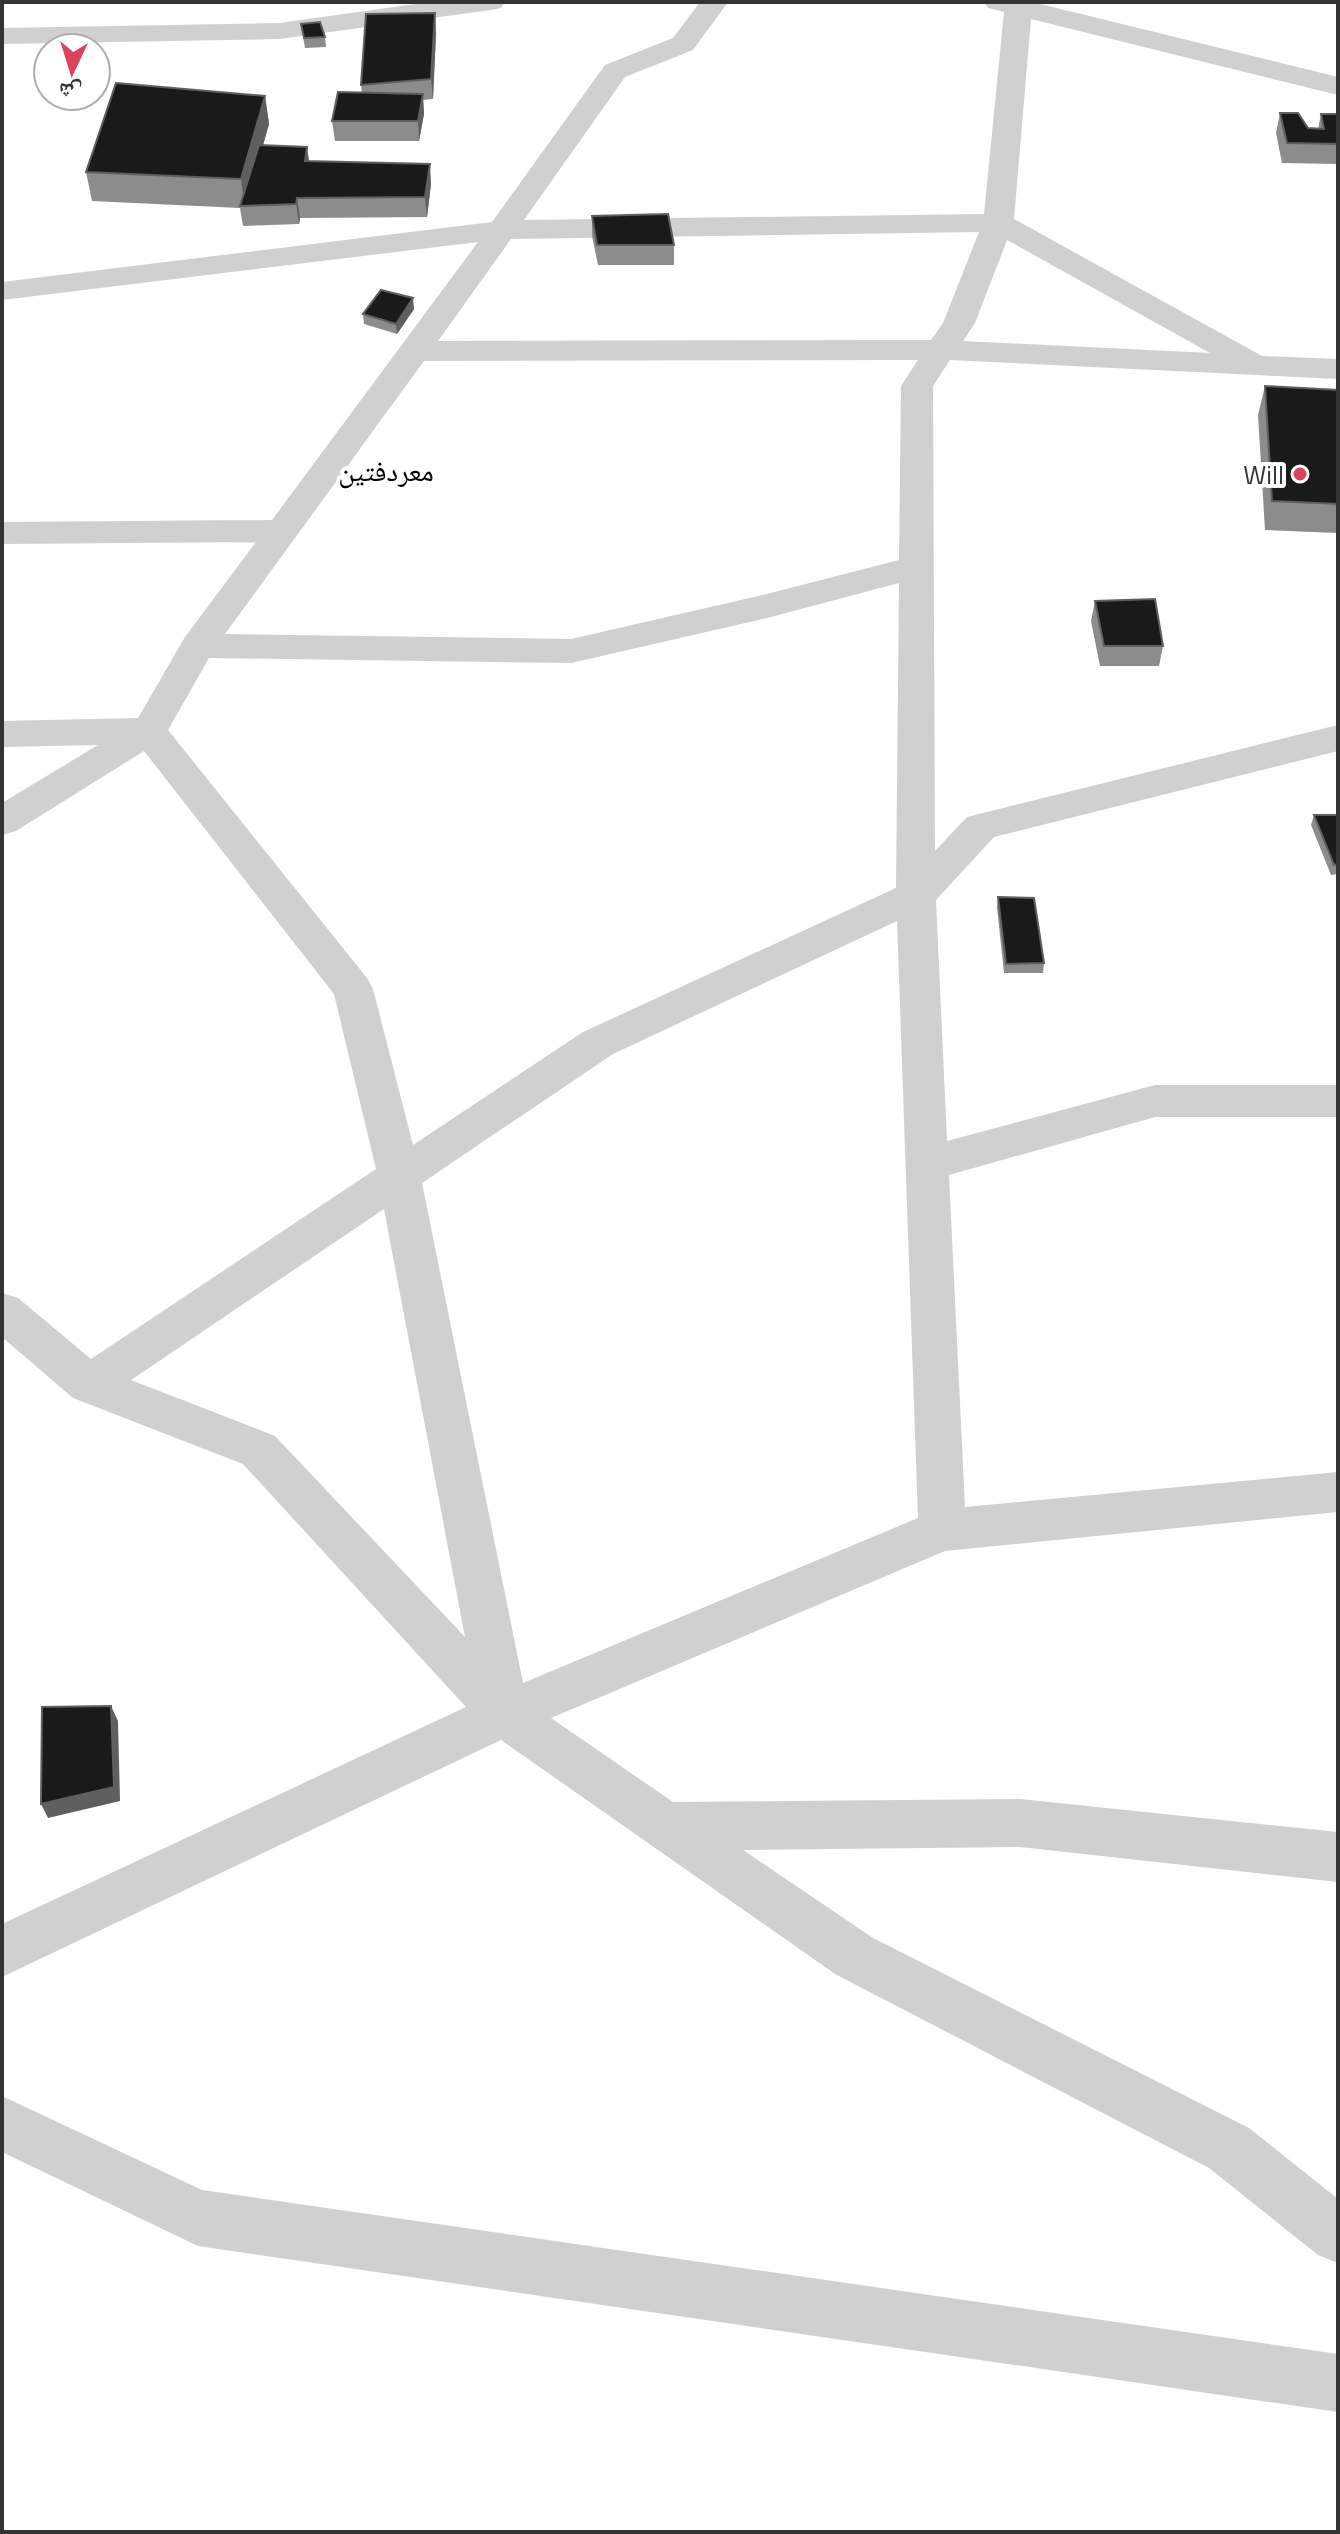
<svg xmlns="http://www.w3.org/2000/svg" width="1340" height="2534" font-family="'Titillium Web','Noto Naskh Arabic',sans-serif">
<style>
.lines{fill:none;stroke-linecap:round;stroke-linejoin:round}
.minor{fill:#d0d0d0;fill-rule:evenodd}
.wall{fill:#8c8c8c}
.shaded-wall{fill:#5f5f5f}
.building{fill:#1a1a1a;stroke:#5f5f5f;stroke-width:2}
.poi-dot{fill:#db445c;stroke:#fff;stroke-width:3}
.labels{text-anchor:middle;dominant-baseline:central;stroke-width:8;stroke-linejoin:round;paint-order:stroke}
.far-poi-label{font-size:26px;fill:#333;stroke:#fff;text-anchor:end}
.far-quarter-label{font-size:28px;fill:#000;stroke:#fff}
</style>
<rect width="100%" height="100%" fill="#fff"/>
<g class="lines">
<g class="minor">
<polygon points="430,2 505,2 501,8 491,10 279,39 2,44 2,28 279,23"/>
<path d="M700 2H728L693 50 625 77 524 220 984 214 1004 12 988 8 984 2H1032L1338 77V95L1031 19 1014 219 1262 356 1338 359V379L950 360 933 386 935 851 967 817 1338 725V751L994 837 936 900 947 1141 1155 1085H1338V1117H1155L949 1175 965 1507 1338 1472V1512L945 1551 551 1718 673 1802 1020 1799 1338 1832V1882L1020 1847 743 1850 873 1938 1249 2128 1338 2199V2263L1318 2255 1209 2168 835 1974 501 1740 2 1977V1924L466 1707 243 1464 73 1398 2 1337V1293L18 1298 91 1359 376 1169 334 994 144 751 16 831 2 835V803L98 745 2 747V721L138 718 185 637 256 542 2 544V522L272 520 478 242 2 300V282L492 222 605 65 673 38ZM979 232 943 323 931 340 438 341 511 239ZM1007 240 1210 353 963 341 975 323ZM918 360 901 386 899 560 767 594 571 639 225 634 424 361ZM899 583 896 888 583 1032 413 1145 373 989 367 978 168 730 209 658 571 663 767 618ZM897 921 918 1518 523 1683 422 1183 613 1054ZM384 1209 465 1637 275 1436 131 1380Z"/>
<polygon points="2,2096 202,2190 1338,2354 1338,2412 198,2246 2,2152"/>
</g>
</g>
<g class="wall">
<polygon points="435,13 436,33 433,99 423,100 424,114 419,141 335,141 332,121 362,93 361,85"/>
<polygon points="301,24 325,37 326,47 305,48"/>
<polygon points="265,96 269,124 263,145 309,161 431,184 427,217 300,218 299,224 243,226 240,208 92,201 86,172"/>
<polygon points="1280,113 1308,128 1318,129 1321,114 1338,114 1338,164 1282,163 1276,133"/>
<polygon points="592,216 674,245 674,265 598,265 592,236"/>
<polygon points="414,309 397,334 364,324 363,314"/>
<polygon points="1265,386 1338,390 1338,533 1265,530 1258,415"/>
<polygon points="1095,601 1163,646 1159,666 1100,666 1091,621"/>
<polygon points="1314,815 1338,815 1338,874 1331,875 1311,825"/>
<polygon points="998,897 1044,963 1043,973 1004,973 997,907"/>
</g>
<g class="shaded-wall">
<polygon points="435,13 436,33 433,99 431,79"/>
<polygon points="2,38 4,48 2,59"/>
<polygon points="423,94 424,114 419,141 418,121"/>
<polygon points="265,96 269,124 245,208 241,179"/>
<polygon points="307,147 310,167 305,161"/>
<polygon points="430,164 431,184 427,217 425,197"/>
<polygon points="297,198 300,218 299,224 296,204"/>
<polygon points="413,298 414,309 397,334 396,324"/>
<polygon points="111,1706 118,1721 120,1801 48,1818 41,1804"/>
</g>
<g class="building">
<polygon points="435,13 431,79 361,85 366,14"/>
<polygon points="320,22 325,37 304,38 301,24"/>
<polygon points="116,83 265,96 241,179 86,172"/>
<polygon points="338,92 423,94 418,121 332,121"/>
<polygon points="1280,113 1298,113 1308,128 1324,129 1321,114 1338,114 1338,144 1287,143"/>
<polygon points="259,145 307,147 305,161 430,164 425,197 297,198 296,204 240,206"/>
<polygon points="668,214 674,245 597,245 592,216"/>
<polygon points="381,290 413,298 396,324 363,314"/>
<polygon points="1265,386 1338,390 1338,504 1272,501"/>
<polygon points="1155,599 1163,646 1104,646 1095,601"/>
<polygon points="1314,815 1338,815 1338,864 1334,865"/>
<polygon points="998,897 1034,898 1044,963 1006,964"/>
<polygon points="111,1706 114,1787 41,1804 42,1707"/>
</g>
<circle class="poi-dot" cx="1300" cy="474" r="8"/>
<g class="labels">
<g class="far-poi-label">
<text x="1284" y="474">Will</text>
</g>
<g class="far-quarter-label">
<text x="386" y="470">معردفتين</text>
</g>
</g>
<rect width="1340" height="2534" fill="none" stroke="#333333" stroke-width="8"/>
<g transform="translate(72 72) rotate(184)"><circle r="38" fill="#ffffff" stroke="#adadad" stroke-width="2"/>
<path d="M0-6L14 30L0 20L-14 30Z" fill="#db445c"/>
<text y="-12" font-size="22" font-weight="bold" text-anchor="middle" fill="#333333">ش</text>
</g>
</svg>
